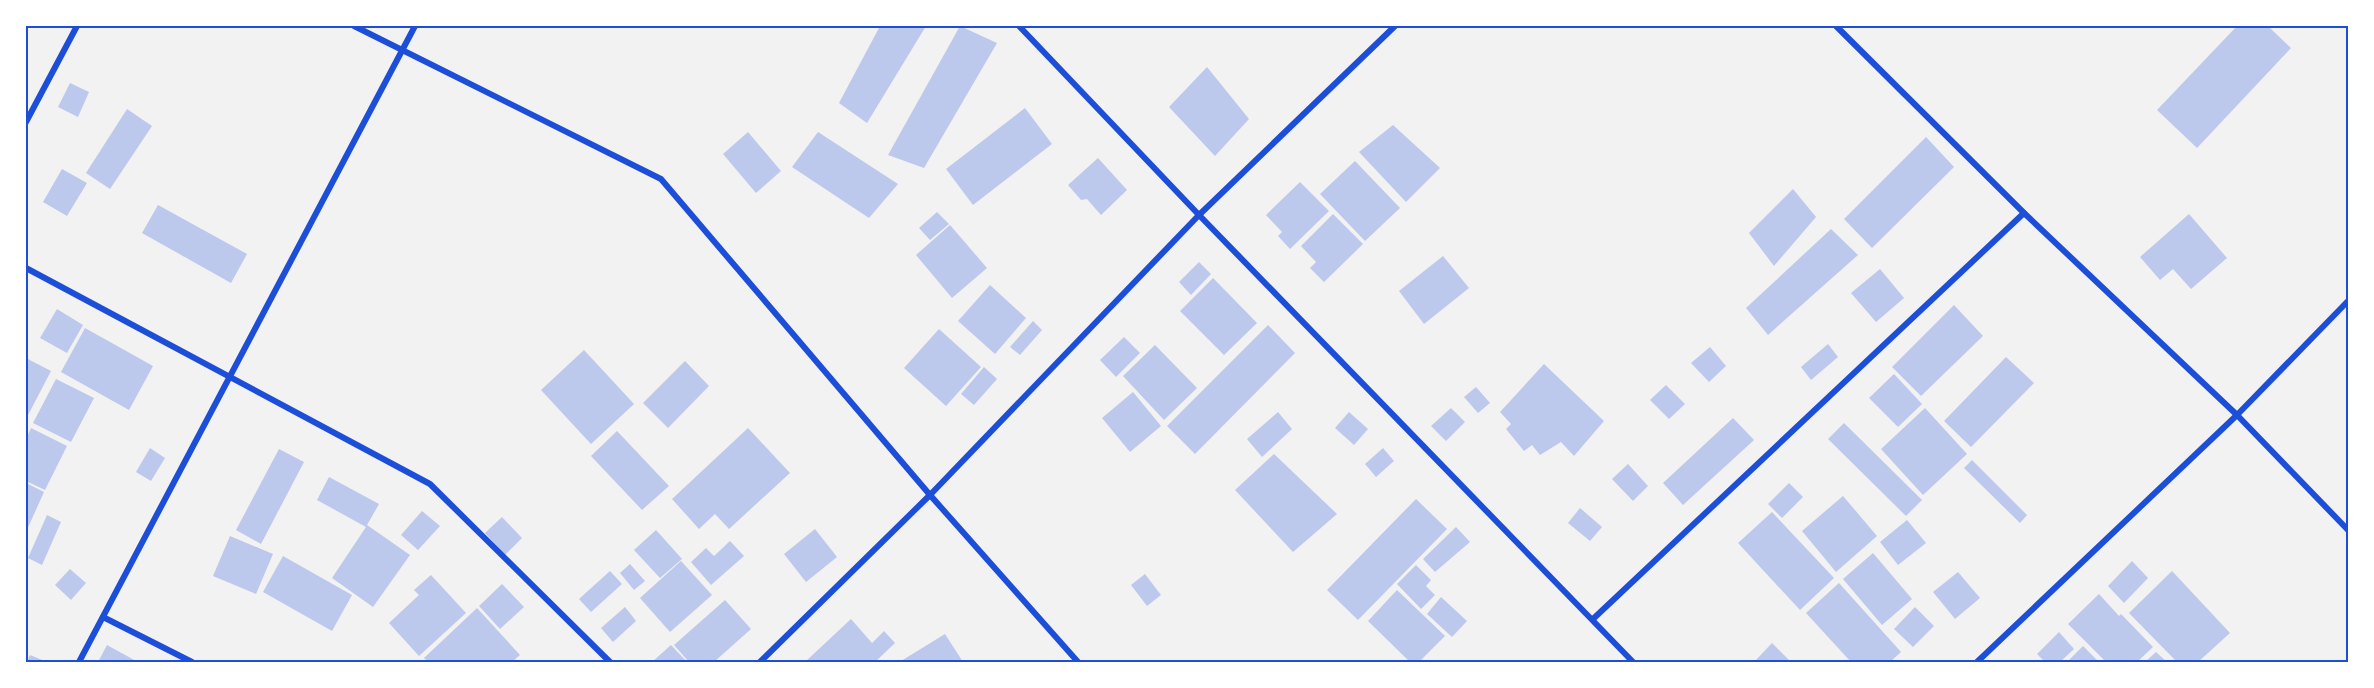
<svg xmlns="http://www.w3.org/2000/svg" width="2374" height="688" font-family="Karla,sans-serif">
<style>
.building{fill:#bdc9ec}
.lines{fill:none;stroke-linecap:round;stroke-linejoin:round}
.minor{stroke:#1d4ed8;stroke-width:6}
.neatline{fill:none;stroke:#1d4ed8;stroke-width:2}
</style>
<rect width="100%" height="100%" fill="#f2f2f2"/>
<g class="building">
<polygon points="880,26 926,26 867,123 839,103"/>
<polygon points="960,26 997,43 924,168 888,155"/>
<polygon points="2237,26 2268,26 2291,48 2197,148 2157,110"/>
<polygon points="1207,67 1249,119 1215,156 1169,107"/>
<polygon points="70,83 89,92 78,117 58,107"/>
<polygon points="1025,108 1052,144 973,205 946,169"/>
<polygon points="127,109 152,126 110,189 86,173"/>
<polygon points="1393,125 1440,168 1406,202 1359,152"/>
<polygon points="748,132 781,171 756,193 723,154"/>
<polygon points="818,132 898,184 869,218 792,167"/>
<polygon points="1926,137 1954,167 1872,248 1844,219"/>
<polygon points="1098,158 1127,190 1101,215 1087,199 1081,200 1068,185"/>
<polygon points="1355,161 1400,208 1365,241 1320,194"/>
<polygon points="62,169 87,183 67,216 43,202"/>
<polygon points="1300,182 1329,211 1290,249 1278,236 1282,232 1266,215"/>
<polygon points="1793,189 1816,217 1774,266 1749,233"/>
<polygon points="158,205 247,254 231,283 142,233"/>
<polygon points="937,212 949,224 930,240 919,228"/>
<polygon points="1333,214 1363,244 1324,282 1310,268 1316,262 1301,246"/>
<polygon points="2189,214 2227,258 2191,289 2173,269 2160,280 2140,257"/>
<polygon points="950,225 987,268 952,298 916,255"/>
<polygon points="1831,229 1858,255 1768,335 1746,308"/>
<polygon points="1443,256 1469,288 1424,324 1399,291"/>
<polygon points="1199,262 1211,274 1191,295 1179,282"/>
<polygon points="1880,269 1904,298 1876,322 1851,293"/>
<polygon points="1213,278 1257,323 1224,355 1180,311"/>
<polygon points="990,285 1026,318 995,354 958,321"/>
<polygon points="1954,305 1983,336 1921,396 1892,367"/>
<polygon points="57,309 83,325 67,353 40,338"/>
<polygon points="1033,321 1042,330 1020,355 1010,347"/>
<polygon points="1268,325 1295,353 1195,454 1167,426"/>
<polygon points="85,328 153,366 129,410 61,372"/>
<polygon points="939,329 981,367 946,406 904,368"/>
<polygon points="1124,337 1140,353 1116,377 1100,360"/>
<polygon points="1828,344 1838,357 1811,380 1801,367"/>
<polygon points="1155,345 1197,388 1164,420 1123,376"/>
<polygon points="1710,347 1726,366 1709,382 1691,363"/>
<polygon points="584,350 634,404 591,444 541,390"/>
<polygon points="2006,357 2034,383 1971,447 1944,421"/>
<polygon points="26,358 51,371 26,419"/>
<polygon points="685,361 709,386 668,428 643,403"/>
<polygon points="1544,364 1604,421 1574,456 1561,442 1540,455 1532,445 1524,451 1506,429 1511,424 1500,412"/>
<polygon points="984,367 997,379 974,405 961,394"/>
<polygon points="1894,374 1922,404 1898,427 1869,398"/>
<polygon points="56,379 94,398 71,442 33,423"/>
<polygon points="1666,385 1685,404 1669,419 1650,400"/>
<polygon points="1476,387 1490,403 1478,413 1464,397"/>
<polygon points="1133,392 1161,426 1130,452 1102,418"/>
<polygon points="1451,408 1465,422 1446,441 1431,426"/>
<polygon points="1925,408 1967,454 1923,495 1881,449"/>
<polygon points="1278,412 1292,429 1262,457 1247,439"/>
<polygon points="1349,412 1368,429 1354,445 1335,428"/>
<polygon points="1733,418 1754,440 1683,505 1663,483"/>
<polygon points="1844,423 1922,500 1906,516 1828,439"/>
<polygon points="31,428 67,446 45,490 26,481 26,439"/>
<polygon points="748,428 790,473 729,529 715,514 699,529 672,499"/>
<polygon points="617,431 669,486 642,510 591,456"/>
<polygon points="150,448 165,458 151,481 136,472"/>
<polygon points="1383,448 1394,461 1376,477 1365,464"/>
<polygon points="279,449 304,462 261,544 236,530"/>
<polygon points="1274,454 1337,514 1293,552 1235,490"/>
<polygon points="1972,460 2027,515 2020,523 1964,468"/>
<polygon points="1628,464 1648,486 1633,501 1612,479"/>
<polygon points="329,477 379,504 367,525 410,555 373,607 332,578 366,527 317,500"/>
<polygon points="26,483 44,492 26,532"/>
<polygon points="1789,483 1803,497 1782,518 1768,504"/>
<polygon points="1843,496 1877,536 1836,572 1802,531"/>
<polygon points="1416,499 1447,529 1358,620 1327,590"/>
<polygon points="1580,508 1602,527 1590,541 1568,523"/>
<polygon points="422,511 440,526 418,550 401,535"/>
<polygon points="1772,512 1834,578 1800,610 1738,543"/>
<polygon points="47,515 61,522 42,565 28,558"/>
<polygon points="502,517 522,538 505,555 485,533"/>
<polygon points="1907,520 1926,543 1898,565 1880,542"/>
<polygon points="1456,527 1470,542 1435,572 1423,559"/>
<polygon points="815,529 837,557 806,582 784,554"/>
<polygon points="656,530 682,559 660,578 634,550"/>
<polygon points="230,536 273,554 256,594 213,576"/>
<polygon points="730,541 744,556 711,585 691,562 706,548 714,556"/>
<polygon points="1873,553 1912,599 1882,625 1843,579"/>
<polygon points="283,556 352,595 332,631 263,592"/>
<polygon points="681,561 712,595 670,632 640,598"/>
<polygon points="2132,561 2148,578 2124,603 2108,586"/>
<polygon points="630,564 645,581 634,590 620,573"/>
<polygon points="1416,565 1431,580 1426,586 1435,595 1421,609 1397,584"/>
<polygon points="70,569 86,583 71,600 55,585"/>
<polygon points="610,571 622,584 591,612 579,599"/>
<polygon points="2172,571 2230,633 2198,662 2177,662 2129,613"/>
<polygon points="1958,572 1980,598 1955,619 1933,592"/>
<polygon points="1145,574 1161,595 1147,606 1131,585"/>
<polygon points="431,575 466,613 419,656 389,623 419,595 414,590"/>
<polygon points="1839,583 1901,652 1890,662 1851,662 1806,613"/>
<polygon points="502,584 524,607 500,629 479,606"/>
<polygon points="1397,590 1445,636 1419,662 1410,662 1368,621"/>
<polygon points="2099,594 2119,616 2121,614 2153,647 2137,662 2106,662 2068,624"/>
<polygon points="1441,597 1467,621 1452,637 1427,614"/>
<polygon points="725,600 751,629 714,662 689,662 674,645"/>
<polygon points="625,607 636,621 613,642 601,628"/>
<polygon points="1915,607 1934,626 1913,647 1894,629"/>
<polygon points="477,608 520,655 512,662 428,662 424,658"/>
<polygon points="851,619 872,643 884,631 895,643 875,662 805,662"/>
<polygon points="2059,632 2074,649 2060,662 2045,662 2037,654"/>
<polygon points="945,634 963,662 902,662 901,661"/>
<polygon points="1772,643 1791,662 1756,662 1755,661"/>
<polygon points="107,645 138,662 98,662"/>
<polygon points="671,645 687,662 652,662"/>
<polygon points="2083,646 2099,662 2067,662"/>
<polygon points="2156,652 2167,662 2145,662"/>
<polygon points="30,655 47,662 27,662"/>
</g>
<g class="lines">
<g class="minor">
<polyline points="354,26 661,179 930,495 1078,662"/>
<polyline points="1019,26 1199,215 1633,662"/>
<polyline points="1836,26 2024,213 2237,415 2348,530"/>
<polyline points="26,122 77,26"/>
<polyline points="26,268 430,484 610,662"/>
<polyline points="103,617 192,662"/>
<polyline points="1593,619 2024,213"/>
<polyline points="79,662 415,26"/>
<polyline points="760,662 930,495 1199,215 1395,26"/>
<polyline points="1977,662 2237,415 2348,301"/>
</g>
</g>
<rect width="2374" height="688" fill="none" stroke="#ffffff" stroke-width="54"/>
<rect x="27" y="27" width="2320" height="634" class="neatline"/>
</svg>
